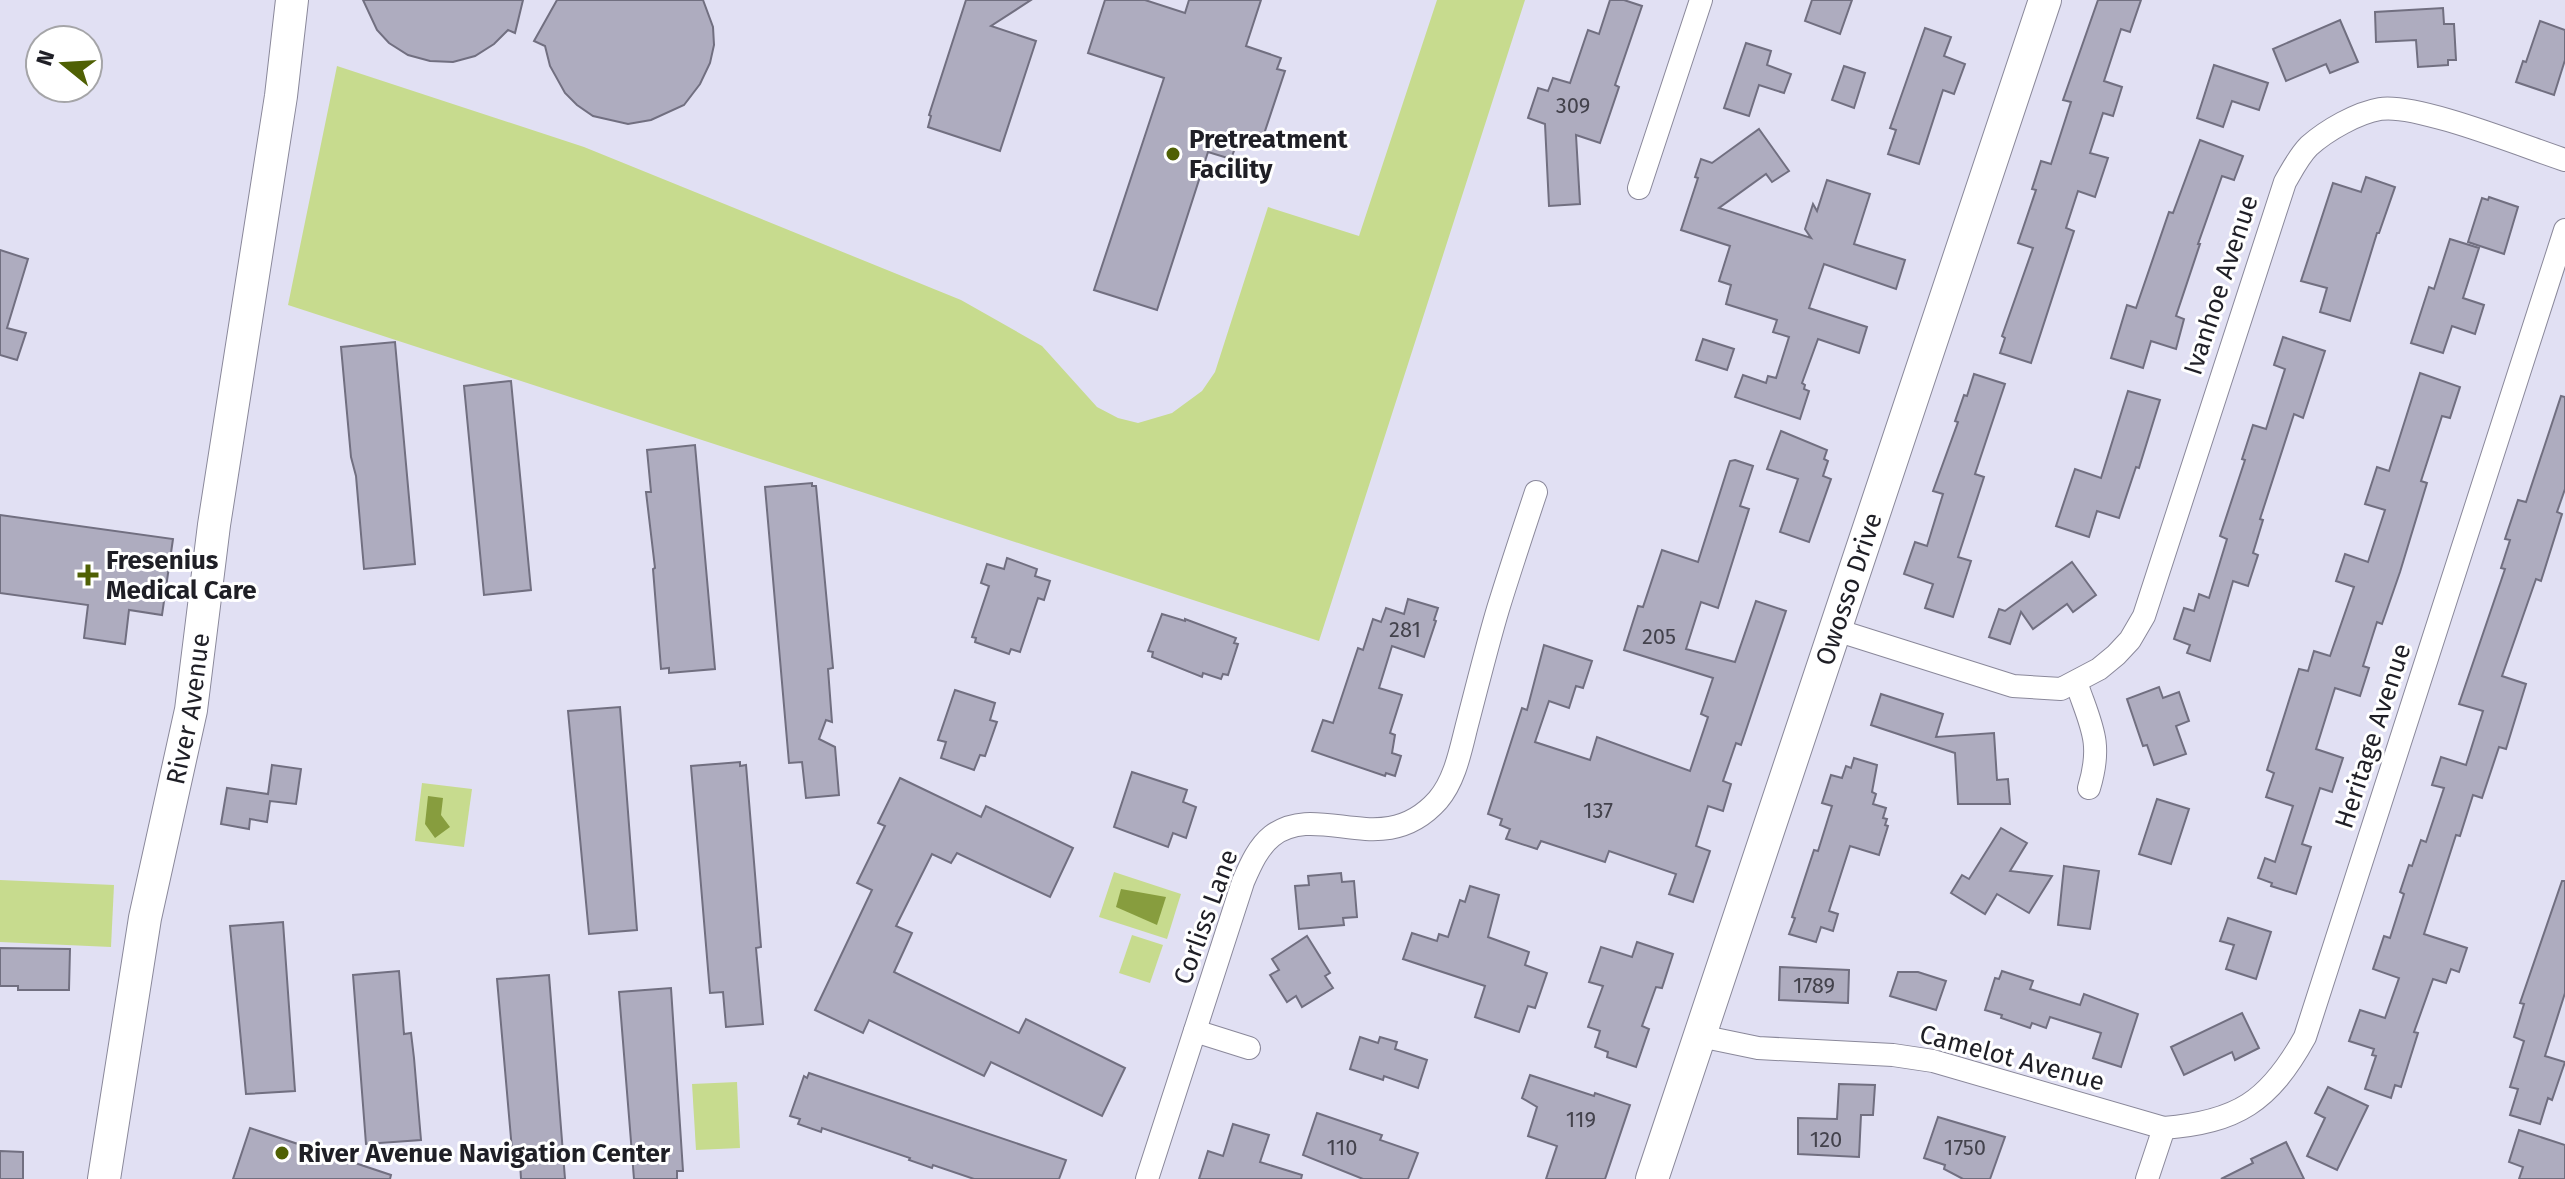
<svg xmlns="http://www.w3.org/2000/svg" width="2565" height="1179" font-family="'Fira Sans',sans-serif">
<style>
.green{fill:#c7db8e}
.water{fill:#879d3e}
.building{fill:#aeacbf;stroke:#716f80;stroke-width:2}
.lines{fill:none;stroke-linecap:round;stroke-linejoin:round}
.street-casing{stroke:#8a889a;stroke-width:24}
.secondary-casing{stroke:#8a889a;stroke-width:34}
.street{stroke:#fff;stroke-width:22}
.secondary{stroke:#fff;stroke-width:32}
.poi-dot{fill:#4f6004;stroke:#fff;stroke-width:3}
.labels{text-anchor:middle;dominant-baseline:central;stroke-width:6;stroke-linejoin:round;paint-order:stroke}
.number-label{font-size:22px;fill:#43424c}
.poi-label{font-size:26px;font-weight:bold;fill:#1f1f26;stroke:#fff;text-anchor:start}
.street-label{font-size:26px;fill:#1f1f26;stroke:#fff}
</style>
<rect width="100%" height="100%" fill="#e1e0f3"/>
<g class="green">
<polygon points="1437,0 1525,0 1319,641 288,305 337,66 584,147 961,300 1042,346 1097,407 1118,418 1138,423 1172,413 1202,391 1215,372 1268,207 1359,236"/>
<polygon points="422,783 472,789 464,847 415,841"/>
<polygon points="1114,872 1181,894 1167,939 1099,917"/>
<polygon points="0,880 114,885 111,947 0,942"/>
<polygon points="1132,935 1163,945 1150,983 1119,973"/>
<polygon points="737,1082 740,1148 696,1150 692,1084"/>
</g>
<g class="water">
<polygon points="428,796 443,798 441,815 450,827 435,838 425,824"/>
<polygon points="1121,889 1166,897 1157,925 1116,907"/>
</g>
<g class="building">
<polygon points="363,0 523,0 515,33 508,30 494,44 475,56 453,62 430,61 408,55 389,43 377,30"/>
<polygon points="557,0 703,0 713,27 714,45 710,63 700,84 684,105 651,120 628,124 593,116 577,105 565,93 550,66 545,46 534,41"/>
<polygon points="966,0 1031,0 991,26 1036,41 1000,151 928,127 931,116 929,115"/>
<polygon points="1105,0 1145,0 1185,13 1189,0 1261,0 1246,46 1281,58 1277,69 1285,71 1261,143 1239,137 1231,159 1208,152 1157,310 1094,290 1164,78 1088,53"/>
<polygon points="1610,0 1624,0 1642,6 1615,85 1619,87 1600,143 1576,135 1580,204 1549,206 1545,124 1528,118 1538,88 1548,91 1553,78 1570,83 1588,30 1599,34"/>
<polygon points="1812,0 1852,0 1840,34 1805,21"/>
<polygon points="2098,0 2141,0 2130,32 2121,29 2104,81 2122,87 2113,116 2103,113 2090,153 2108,158 2095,197 2078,191 2066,228 2074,231 2031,363 2000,353 2005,338 2002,336 2033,248 2018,243 2036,190 2032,189 2041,161 2051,164 2071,102 2063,100"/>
<polygon points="2443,8 2444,24 2454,24 2456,60 2448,60 2448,65 2418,67 2416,40 2376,42 2375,12"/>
<polygon points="2340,20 2358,62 2330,73 2326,64 2286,81 2273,49"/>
<polygon points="2540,21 2565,30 2565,60 2554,95 2516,82 2523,61 2526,62"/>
<polygon points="1925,28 1951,37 1944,56 1965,64 1954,94 1943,90 1919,164 1888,154 1896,130 1890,128"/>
<polygon points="1746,43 1771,51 1767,65 1791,74 1784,93 1759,85 1749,116 1724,108"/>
<polygon points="2214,65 2268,83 2259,110 2232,101 2223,127 2197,118"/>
<polygon points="1844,66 1865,73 1854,108 1832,100"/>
<polygon points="1759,129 1789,171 1772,182 1766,174 1719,208 1811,238 1805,229 1813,204 1817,211 1827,180 1870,194 1854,244 1905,260 1896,289 1824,264 1809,308 1867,327 1859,353 1818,339 1802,383 1805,385 1804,389 1809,391 1800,419 1735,397 1743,375 1766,383 1768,376 1776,378 1789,337 1773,332 1777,320 1726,304 1731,285 1719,281 1730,246 1681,230 1698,178 1695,177 1701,159 1712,163"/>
<polygon points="2200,140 2243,156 2234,180 2222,176 2198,244 2200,244 2176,316 2184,319 2176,349 2151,341 2143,368 2111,358 2127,305 2136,308 2169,212 2173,213"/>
<polygon points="2366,177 2395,187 2379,233 2377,233 2350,321 2320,312 2327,288 2301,281 2333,183 2361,192"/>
<polygon points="2489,197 2518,207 2504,254 2468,242 2482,198 2488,200"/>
<polygon points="2450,239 2479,248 2463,298 2484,305 2475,334 2452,326 2443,353 2411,343 2429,287 2434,289"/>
<polygon points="0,250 28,259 7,328 26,333 17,360 0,355"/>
<polygon points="2283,337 2325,351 2303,418 2294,414 2260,519 2263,520 2253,553 2258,555 2248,586 2233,581 2210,661 2187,653 2190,645 2174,639 2184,608 2194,611 2199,594 2209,598 2227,539 2220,536 2245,460 2242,459 2253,425 2266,429 2285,369 2274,365"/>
<polygon points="1703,339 1734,349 1727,370 1696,360"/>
<polygon points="395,342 415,564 364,569 356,476 351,457 341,347"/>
<polygon points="2420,373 2460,387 2450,418 2442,416 2421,481 2427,483 2400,572 2382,624 2377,622 2363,666 2369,668 2360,696 2335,688 2316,749 2343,758 2332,792 2320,788 2302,844 2311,847 2296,894 2271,886 2272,883 2258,878 2265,858 2275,862 2293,806 2266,797 2274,773 2267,770 2299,669 2308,671 2314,651 2330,656 2354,587 2336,581 2345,554 2368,562 2385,510 2365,504 2377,467 2389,471"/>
<polygon points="1974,374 2005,384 1975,474 1984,477 1958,557 1971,561 1953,617 1925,608 1933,584 1904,574 1915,542 1927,546 1943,494 1933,491 1958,422 1955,421 1964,395 1967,396"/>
<polygon points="511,381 531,590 484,595 464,386"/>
<polygon points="2128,391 2160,400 2139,468 2136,467 2119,518 2097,511 2089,537 2056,526 2075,469 2101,478"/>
<polygon points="2561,396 2565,397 2565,489 2557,512 2562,514 2541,581 2536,579 2502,676 2526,684 2506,749 2499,747 2482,798 2473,795 2460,836 2456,835 2424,934 2467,948 2459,972 2451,969 2446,983 2433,979 2414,1032 2418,1033 2401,1087 2395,1085 2391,1098 2365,1089 2376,1056 2372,1055 2374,1049 2349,1041 2360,1010 2385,1018 2399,978 2373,969 2384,936 2390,938 2404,894 2400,892 2409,865 2412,866 2421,840 2426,842 2444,788 2432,785 2441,757 2466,765 2483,711 2459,704 2505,569 2501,568 2510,540 2505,539 2518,500 2526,502"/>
<polygon points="1781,431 1827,450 1824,459 1828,461 1823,476 1831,479 1809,542 1780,532 1798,479 1767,469"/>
<polygon points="695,445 715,669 669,673 669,668 661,669 653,569 655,568 646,492 651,492 647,450"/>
<polygon points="1735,460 1753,466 1740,506 1749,509 1718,608 1701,602 1686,649 1735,662 1756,601 1786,611 1741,745 1736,743 1723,781 1731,784 1723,811 1708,806 1696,846 1710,851 1693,902 1669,894 1676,874 1609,851 1605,862 1541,841 1537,849 1506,839 1510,829 1500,825 1502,819 1488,814 1522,708 1527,710 1544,645 1592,661 1583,688 1576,686 1569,708 1549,701 1535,742 1590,760 1597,737 1690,771 1708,717 1701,714 1713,678 1624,650 1638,606 1643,607 1662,550 1698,562 1730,461"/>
<polygon points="812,483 812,486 816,486 833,668 828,669 832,722 826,720 819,739 835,747 839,795 806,798 802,762 789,763 765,487"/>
<polygon points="0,515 173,539 162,615 129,610 125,644 84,638 88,605 0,593"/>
<polygon points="1007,558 1037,569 1035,576 1050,581 1044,600 1038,598 1020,652 1011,649 1009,654 975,642 976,638 972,637 989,586 981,583 987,564 1004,569"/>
<polygon points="2072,562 2096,595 2073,612 2067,604 2033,629 2021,612 2010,644 1989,637 1999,609 2005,611"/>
<polygon points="1408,599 1438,608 1434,620 1436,621 1424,657 1392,646 1379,688 1402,695 1390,733 1395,735 1392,753 1401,756 1395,776 1386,773 1385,776 1312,751 1323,720 1333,723 1358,648 1363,650 1373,619 1381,622 1386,608 1404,614"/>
<polygon points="1162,614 1185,621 1185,619 1236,638 1234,643 1238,644 1228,675 1223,674 1221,679 1203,673 1202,677 1152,657 1153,652 1148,651"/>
<polygon points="2159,687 2163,698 2179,692 2189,721 2176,726 2186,754 2154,765 2147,745 2143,746 2127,699"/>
<polygon points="955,690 995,703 990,720 997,722 985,756 980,755 974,770 941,758 946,742 938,740"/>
<polygon points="1881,694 1943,714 1936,737 1994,733 1997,780 2008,779 2010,804 1958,804 1955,753 1871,725"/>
<polygon points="620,707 637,930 589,934 568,711"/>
<polygon points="1854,758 1877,765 1872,792 1876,794 1873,804 1886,808 1883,818 1887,819 1885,825 1888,826 1879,855 1850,846 1829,911 1838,914 1833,931 1821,927 1816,942 1789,934 1795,918 1792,917 1814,850 1818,851 1832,806 1822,803 1831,775 1842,778 1846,766 1851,768"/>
<polygon points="740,762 740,766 746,765 761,947 756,948 763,1024 726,1027 723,992 710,993 691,766"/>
<polygon points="272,765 301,769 296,804 270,801 267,822 250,819 249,829 221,824 227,788 268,794"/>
<polygon points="1132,772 1187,790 1183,802 1196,807 1186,838 1173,833 1168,847 1114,827"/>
<polygon points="900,778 981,817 986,806 1073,848 1050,897 957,853 951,863 932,854 896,926 912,933 894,972 1019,1033 1026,1019 1125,1068 1102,1116 991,1062 984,1076 869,1020 863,1033 815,1010 872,890 857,883 885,826 878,823"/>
<polygon points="2157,799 2189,809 2171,864 2139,854"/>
<polygon points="2001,828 2027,843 2010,871 2052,876 2029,913 1997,894 1985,914 1951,893 1962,875 1969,879"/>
<polygon points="2064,866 2099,871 2090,929 2058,925"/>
<polygon points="1341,873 1342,882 1354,881 1357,917 1343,918 1344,925 1299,929 1295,886 1309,885 1308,876"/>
<polygon points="2562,881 2565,881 2565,993 2545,1056 2565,1062 2552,1100 2548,1098 2540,1124 2510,1115 2518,1089 2510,1087 2524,1041 2514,1037 2524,1004 2520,1003"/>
<polygon points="1470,886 1499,895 1488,937 1529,952 1525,965 1547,973 1535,1008 1528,1006 1519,1032 1475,1017 1485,986 1403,959 1412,933 1437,941 1439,934 1448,937 1460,900 1465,902"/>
<polygon points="2228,918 2271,932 2256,979 2226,969 2234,945 2220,941"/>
<polygon points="283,922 295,1091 246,1094 230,926"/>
<polygon points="1307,936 1330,973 1325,976 1333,988 1302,1007 1296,996 1287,1002 1270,975 1279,970 1272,959"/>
<polygon points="1637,942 1673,954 1662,988 1656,987 1642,1026 1649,1029 1636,1067 1607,1057 1608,1052 1595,1047 1600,1031 1588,1027 1603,986 1589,982 1601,947 1632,957"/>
<polygon points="0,948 70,949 69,990 18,990 18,986 0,986"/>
<polygon points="1780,967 1849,970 1848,1003 1779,1000"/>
<polygon points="399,971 404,1034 411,1033 414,1058 421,1140 366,1144 353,975"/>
<polygon points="2002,971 2033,981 2030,989 2080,1005 2084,994 2138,1014 2121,1067 2093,1058 2101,1033 2050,1017 2046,1028 2032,1023 2030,1028 2001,1018 2002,1015 1985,1010 1995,978 1999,979"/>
<polygon points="1898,972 1918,972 1946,981 1936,1010 1890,996"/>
<polygon points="549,975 565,1179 521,1179 520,1161 513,1161 497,979"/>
<polygon points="671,988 683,1171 677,1171 677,1179 634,1179 619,992"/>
<polygon points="2242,1013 2259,1048 2235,1060 2232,1052 2184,1075 2171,1047"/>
<polygon points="1360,1037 1378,1043 1380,1037 1397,1042 1395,1049 1427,1060 1418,1088 1384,1076 1383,1080 1350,1069"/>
<polygon points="809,1073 1066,1160 1059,1179 974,1179 933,1165 932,1168 909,1160 910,1158 822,1128 821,1132 798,1124 800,1119 790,1116 804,1076 807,1078"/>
<polygon points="1530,1075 1594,1096 1595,1093 1630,1105 1605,1179 1546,1179 1557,1146 1528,1136 1537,1107 1522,1098"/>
<polygon points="1839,1084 1875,1085 1873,1115 1861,1115 1859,1157 1798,1154 1798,1118 1837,1119"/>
<polygon points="2328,1087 2368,1106 2337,1170 2307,1156 2325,1118 2315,1113"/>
<polygon points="1317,1113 1382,1135 1380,1140 1418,1153 1408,1179 1363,1179 1303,1155"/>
<polygon points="1938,1117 2005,1137 1990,1179 1963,1179 1944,1169 1945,1165 1924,1158"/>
<polygon points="1233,1124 1269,1135 1260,1162 1302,1175 1301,1179 1199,1179 1208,1151 1223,1156"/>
<polygon points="250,1128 391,1175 390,1179 233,1179"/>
<polygon points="2519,1130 2565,1145 2565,1179 2519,1179 2523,1167 2509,1162"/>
<polygon points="2286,1142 2304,1179 2221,1179 2253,1163 2251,1159"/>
<polygon points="0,1151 23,1152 23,1179 0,1179"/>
</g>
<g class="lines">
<defs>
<g id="street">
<polyline points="1639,188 1701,0"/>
<path d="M1836 630 2013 686 2061 689 2099 669 2116 655 2130 640 2144 616 2285 182C2292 170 2299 156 2309 146 2327 130 2357 113 2380 109 2417 103 2525 147 2565 160"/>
<path d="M2076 682C2091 726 2103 742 2089 788"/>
<polyline points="1195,1031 1249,1048"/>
<polyline points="1700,1036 1758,1048 1893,1055 1933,1061 2164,1128"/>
<path d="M1147 1179 1243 882C1250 866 1258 847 1272 836 1319 800 1383 862 1438 800 1456 779 1461 747 1468 721 1478 683 1487 646 1498 609 1510 570 1523 531 1536 492"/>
<path d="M2147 1179 2164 1128C2237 1122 2269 1102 2305 1037L2565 230"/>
</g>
<g id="secondary">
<path id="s1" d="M104 1179 145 918 191 710 214 525 281 96 292 0"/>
<path id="s2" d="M1652 1179 2045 0"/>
</g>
</defs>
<use href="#street" class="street-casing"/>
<use href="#secondary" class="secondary-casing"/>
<use href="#street" class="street"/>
<use href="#secondary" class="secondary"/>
</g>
<g class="poi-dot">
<circle cx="1173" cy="154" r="8"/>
<path d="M84 563h8v8h8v8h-8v8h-8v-8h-8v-8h8z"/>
<circle cx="282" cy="1153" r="8"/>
</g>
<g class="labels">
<g class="number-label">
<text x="1573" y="105">309</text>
<text x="1405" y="629">281</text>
<text x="1659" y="636">205</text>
<text x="1598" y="810">137</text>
<text x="1814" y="985">1789</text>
<text x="1581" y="1119">119</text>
<text x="1826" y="1139">120</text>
<text x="1342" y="1147">110</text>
<text x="1965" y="1147">1750</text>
</g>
<g class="poi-label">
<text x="1189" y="139">Pretreatment<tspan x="1189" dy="30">Facility</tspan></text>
<text x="106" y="560">Fresenius<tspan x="106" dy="30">Medical Care</tspan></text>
<text x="298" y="1153">River Avenue Navigation Center</text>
</g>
<g class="street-label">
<text transform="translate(2221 285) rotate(-72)">Ivanhoe Avenue</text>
<text stroke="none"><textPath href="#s2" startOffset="622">Owosso Drive</textPath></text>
<text stroke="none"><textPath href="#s1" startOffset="478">River Avenue</textPath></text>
<text transform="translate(2373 736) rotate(-72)">Heritage Avenue</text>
<text transform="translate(1206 917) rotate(-70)">Corliss Lane</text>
<text transform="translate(2012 1058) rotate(15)">Camelot Avenue</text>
</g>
</g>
<g transform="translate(64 64) rotate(288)"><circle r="38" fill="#ffffff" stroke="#a5a5a8" stroke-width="2"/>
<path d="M0-6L14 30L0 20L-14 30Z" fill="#4f6004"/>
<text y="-12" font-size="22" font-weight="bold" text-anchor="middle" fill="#1f1f26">N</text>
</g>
</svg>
